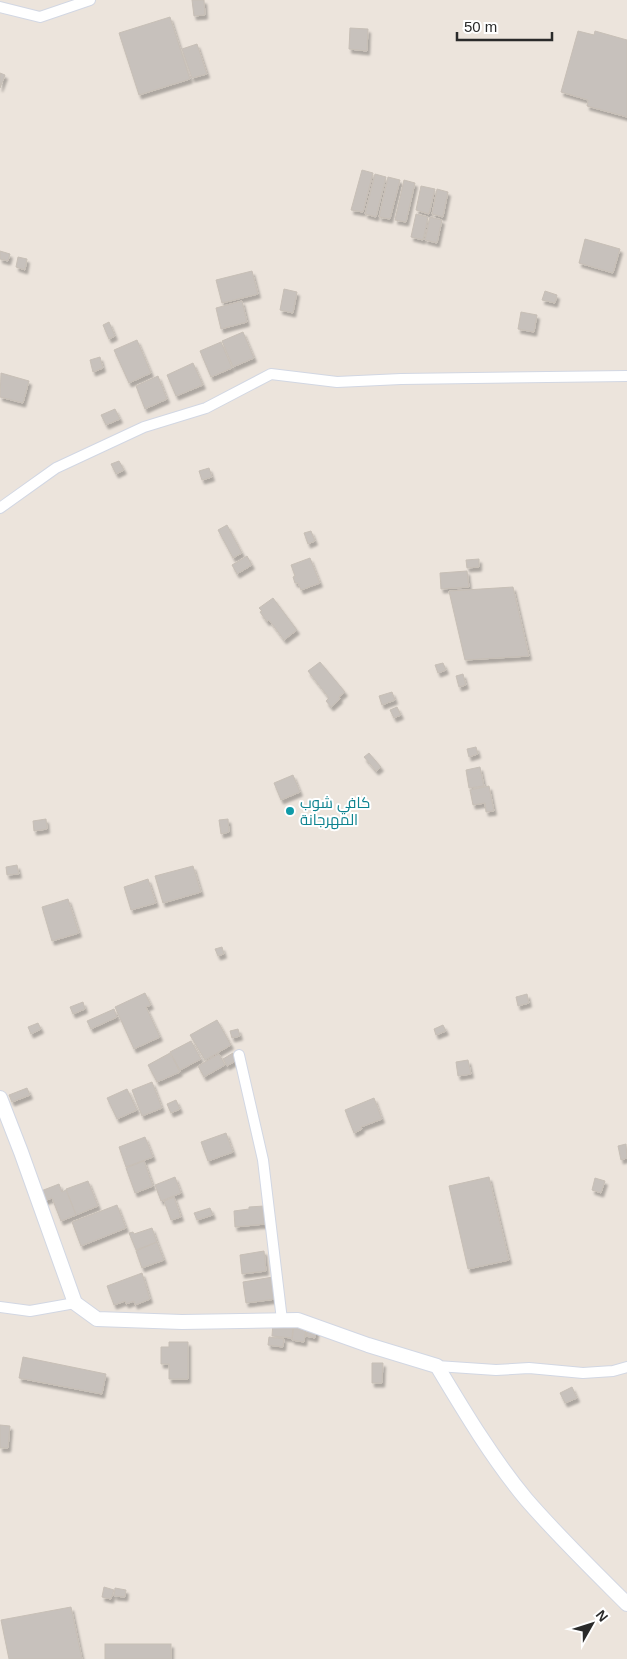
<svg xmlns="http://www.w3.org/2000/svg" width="627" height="1659" font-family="Helvetica,Cairo,sans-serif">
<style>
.building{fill:#c7c1bc;stroke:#c7bfb6;filter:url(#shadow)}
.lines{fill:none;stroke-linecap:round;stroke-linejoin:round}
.street-casing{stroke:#d2d7e3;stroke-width:12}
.secondary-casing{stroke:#d2d7e3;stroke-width:16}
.street{stroke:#fff;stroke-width:10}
.secondary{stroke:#fff;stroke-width:14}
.culture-dot{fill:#0f9aa8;stroke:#fff;stroke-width:2}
.labels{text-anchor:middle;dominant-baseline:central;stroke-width:4;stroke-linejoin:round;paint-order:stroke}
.culture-label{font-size:15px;fill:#0d838f;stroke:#fff;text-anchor:start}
</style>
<defs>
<filter id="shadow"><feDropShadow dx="2.5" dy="4" stdDeviation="1" flood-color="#0004"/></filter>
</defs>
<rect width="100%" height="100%" fill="#ece4dc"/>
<g class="building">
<polygon points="192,0 204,0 205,15 194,16"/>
<polygon points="170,17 190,79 139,95 119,33"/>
<polygon points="350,28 368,29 367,51 349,49"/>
<polygon points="578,31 594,35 595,31 627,40 627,117 587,106 588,100 561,92"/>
<polygon points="197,44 207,74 192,78 182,49"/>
<polygon points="0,73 5,75 0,88"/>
<polygon points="362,170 373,173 363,212 351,210"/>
<polygon points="375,174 386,177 376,217 365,214"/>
<polygon points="388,177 400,180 390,219 379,217"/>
<polygon points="404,180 415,183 406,222 395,220"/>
<polygon points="421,186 435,189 429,214 416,210"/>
<polygon points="437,189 448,192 443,217 432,214"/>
<polygon points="416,214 428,217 423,240 411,237"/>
<polygon points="430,217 442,220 437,243 425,240"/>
<polygon points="585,239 620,249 613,273 579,263"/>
<polygon points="0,251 10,254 8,261 0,259"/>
<polygon points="18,257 27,259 25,270 16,267"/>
<polygon points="252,271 258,294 222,303 216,280"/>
<polygon points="284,289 297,292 293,313 280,310"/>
<polygon points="545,291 557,295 555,303 542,300"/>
<polygon points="242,301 247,322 221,329 216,308"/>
<polygon points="521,312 537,315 534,332 518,329"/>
<polygon points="109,322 115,336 109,339 103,325"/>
<polygon points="243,332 254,358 233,367 222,341"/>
<polygon points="137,340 151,373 129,383 114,350"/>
<polygon points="221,342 232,368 211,377 200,351"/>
<polygon points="100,357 103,368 93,372 90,360"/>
<polygon points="193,363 203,385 176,396 167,375"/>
<polygon points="1,373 29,381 23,403 0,397"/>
<polygon points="158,376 167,399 145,409 136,386"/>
<polygon points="115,409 120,419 106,425 101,415"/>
<polygon points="119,461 124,470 116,474 111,464"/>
<polygon points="209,468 212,477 202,480 199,471"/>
<polygon points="227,525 242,553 233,558 218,530"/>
<polygon points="311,531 315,541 308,544 304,533"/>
<polygon points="247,556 252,565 237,574 232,565"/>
<polygon points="310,558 320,583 301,590 298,583 295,583 293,577 295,576 291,565"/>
<polygon points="479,559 479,567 467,568 466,560"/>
<polygon points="467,571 469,587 441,589 440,573"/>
<polygon points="513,587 529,656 465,660 449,591"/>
<polygon points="273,598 297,630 284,640 269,620 267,622 260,612 262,611 259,608"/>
<polygon points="320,662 345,692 339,697 340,699 331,707 326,701 329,698 308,671"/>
<polygon points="443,663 446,670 438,673 435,665"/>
<polygon points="463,674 466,685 459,687 456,676"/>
<polygon points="392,692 395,700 382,705 379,696"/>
<polygon points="397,707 401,715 394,718 390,710"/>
<polygon points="476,747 478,754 469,757 467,749"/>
<polygon points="369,753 381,767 376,771 364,757"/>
<polygon points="480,767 484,786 469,788 466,770"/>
<polygon points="293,775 300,792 281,800 274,783"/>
<polygon points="489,786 494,811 486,812 485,803 473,805 470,790"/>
<polygon points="46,819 47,829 34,831 33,821"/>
<polygon points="228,819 229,832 221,834 219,820"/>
<polygon points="17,865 19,874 7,875 6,867"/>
<polygon points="193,866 201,892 163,903 155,876"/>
<polygon points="148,879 156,903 131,910 124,887"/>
<polygon points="68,899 79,933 52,941 42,907"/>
<polygon points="222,947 224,954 218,956 215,949"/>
<polygon points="145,993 151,1005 146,1007 160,1037 134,1049 115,1007"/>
<polygon points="527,994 529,1003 518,1006 516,997"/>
<polygon points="83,1002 85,1009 73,1014 70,1007"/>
<polygon points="114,1009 117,1017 91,1029 87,1021"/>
<polygon points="217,1020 231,1045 205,1060 190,1035"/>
<polygon points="38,1023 41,1029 31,1034 28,1027"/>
<polygon points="443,1025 446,1031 436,1035 434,1029"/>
<polygon points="238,1029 240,1036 232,1038 230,1031"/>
<polygon points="191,1041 201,1059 180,1070 170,1052"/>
<polygon points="170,1053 180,1072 157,1082 148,1065"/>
<polygon points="233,1053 237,1060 227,1066 223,1059"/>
<polygon points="219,1054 225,1065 204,1077 198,1066"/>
<polygon points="468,1060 471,1074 458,1076 456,1062"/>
<polygon points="152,1082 162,1108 142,1116 132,1090"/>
<polygon points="27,1088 30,1095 12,1102 9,1095"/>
<polygon points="127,1089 137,1110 117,1119 107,1098"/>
<polygon points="374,1098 382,1119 361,1127 362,1129 354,1133 345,1110"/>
<polygon points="176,1100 180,1109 171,1113 167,1104"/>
<polygon points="226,1133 233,1152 208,1161 201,1142"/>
<polygon points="145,1137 153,1157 126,1167 119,1147"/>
<polygon points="626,1144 627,1158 621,1160 618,1146"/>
<polygon points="144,1161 153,1186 135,1193 126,1168"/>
<polygon points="175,1177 181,1193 161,1201 155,1185"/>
<polygon points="489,1177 509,1260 468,1269 449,1186"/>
<polygon points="595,1178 605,1181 601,1193 592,1190"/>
<polygon points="88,1181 98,1206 76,1215 66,1189"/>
<polygon points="59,1184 62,1192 66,1190 76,1215 61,1221 52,1198 44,1201 41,1191"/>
<polygon points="174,1197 181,1217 171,1220 164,1201"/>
<polygon points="117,1205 126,1228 81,1246 72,1222"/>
<polygon points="264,1206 265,1224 235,1227 234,1211 249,1209 249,1207"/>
<polygon points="210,1208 213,1215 197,1220 194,1213"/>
<polygon points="152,1228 157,1242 136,1250 129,1233 133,1232 134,1234"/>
<polygon points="157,1242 164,1260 142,1268 136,1251"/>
<polygon points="264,1251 266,1271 242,1274 240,1255"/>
<polygon points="142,1273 150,1299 135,1305 134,1301 126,1304 125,1301 114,1305 107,1286"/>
<polygon points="273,1277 276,1299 246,1303 243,1282"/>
<polygon points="273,1323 293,1326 292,1338 272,1336"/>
<polygon points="294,1326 306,1328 304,1342 292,1340"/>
<polygon points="308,1327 317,1328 315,1338 306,1336"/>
<polygon points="269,1337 284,1339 283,1347 268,1345"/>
<polygon points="169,1342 188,1342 188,1379 169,1379 169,1364 161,1364 161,1347 169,1347"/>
<polygon points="23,1357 106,1374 102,1394 19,1378"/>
<polygon points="372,1363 383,1363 382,1383 372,1383"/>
<polygon points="572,1387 577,1398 565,1403 560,1393"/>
<polygon points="0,1425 10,1426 8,1448 0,1448"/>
<polygon points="104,1587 114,1590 111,1599 102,1597"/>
<polygon points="115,1588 126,1590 125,1597 114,1596"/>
<polygon points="71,1607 82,1659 9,1659 1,1620"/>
<rect x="105" y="1644" width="66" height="15"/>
</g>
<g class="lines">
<defs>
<g id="street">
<polyline points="0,7 40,17 90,0"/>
<polyline points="0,508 56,468 144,427 206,408 271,374 337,382 401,379 627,376"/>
<polyline points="239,1055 263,1160 282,1320"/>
<polyline points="0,1307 30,1311 75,1303"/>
<polyline points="437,1366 496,1370 529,1368 583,1373 613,1371 627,1367"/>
</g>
<path id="secondary" d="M0 1098 21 1152 75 1303 97 1319 182 1322 298 1320 368 1345 437 1366C464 1411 492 1458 526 1499 558 1536 593 1570 627 1604"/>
</defs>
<use href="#street" class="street-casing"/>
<use href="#secondary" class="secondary-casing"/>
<use href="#street" class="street"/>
<use href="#secondary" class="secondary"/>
</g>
<circle class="culture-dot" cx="290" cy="811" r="5"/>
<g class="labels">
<g class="culture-label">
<text x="300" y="802">كافي شوب<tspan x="300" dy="17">المهرجانة</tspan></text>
</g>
</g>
<g transform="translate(592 1624) rotate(51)" stroke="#ffffff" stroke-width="4" paint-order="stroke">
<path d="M0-4L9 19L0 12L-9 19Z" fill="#2a2a2a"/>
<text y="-8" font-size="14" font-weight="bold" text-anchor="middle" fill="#2a2a2a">N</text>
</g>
<path d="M457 32v8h95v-8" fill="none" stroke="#2a2a2a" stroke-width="2.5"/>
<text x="464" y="32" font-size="15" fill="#2a2a2a" stroke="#ffffff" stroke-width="4" paint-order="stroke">50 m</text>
</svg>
